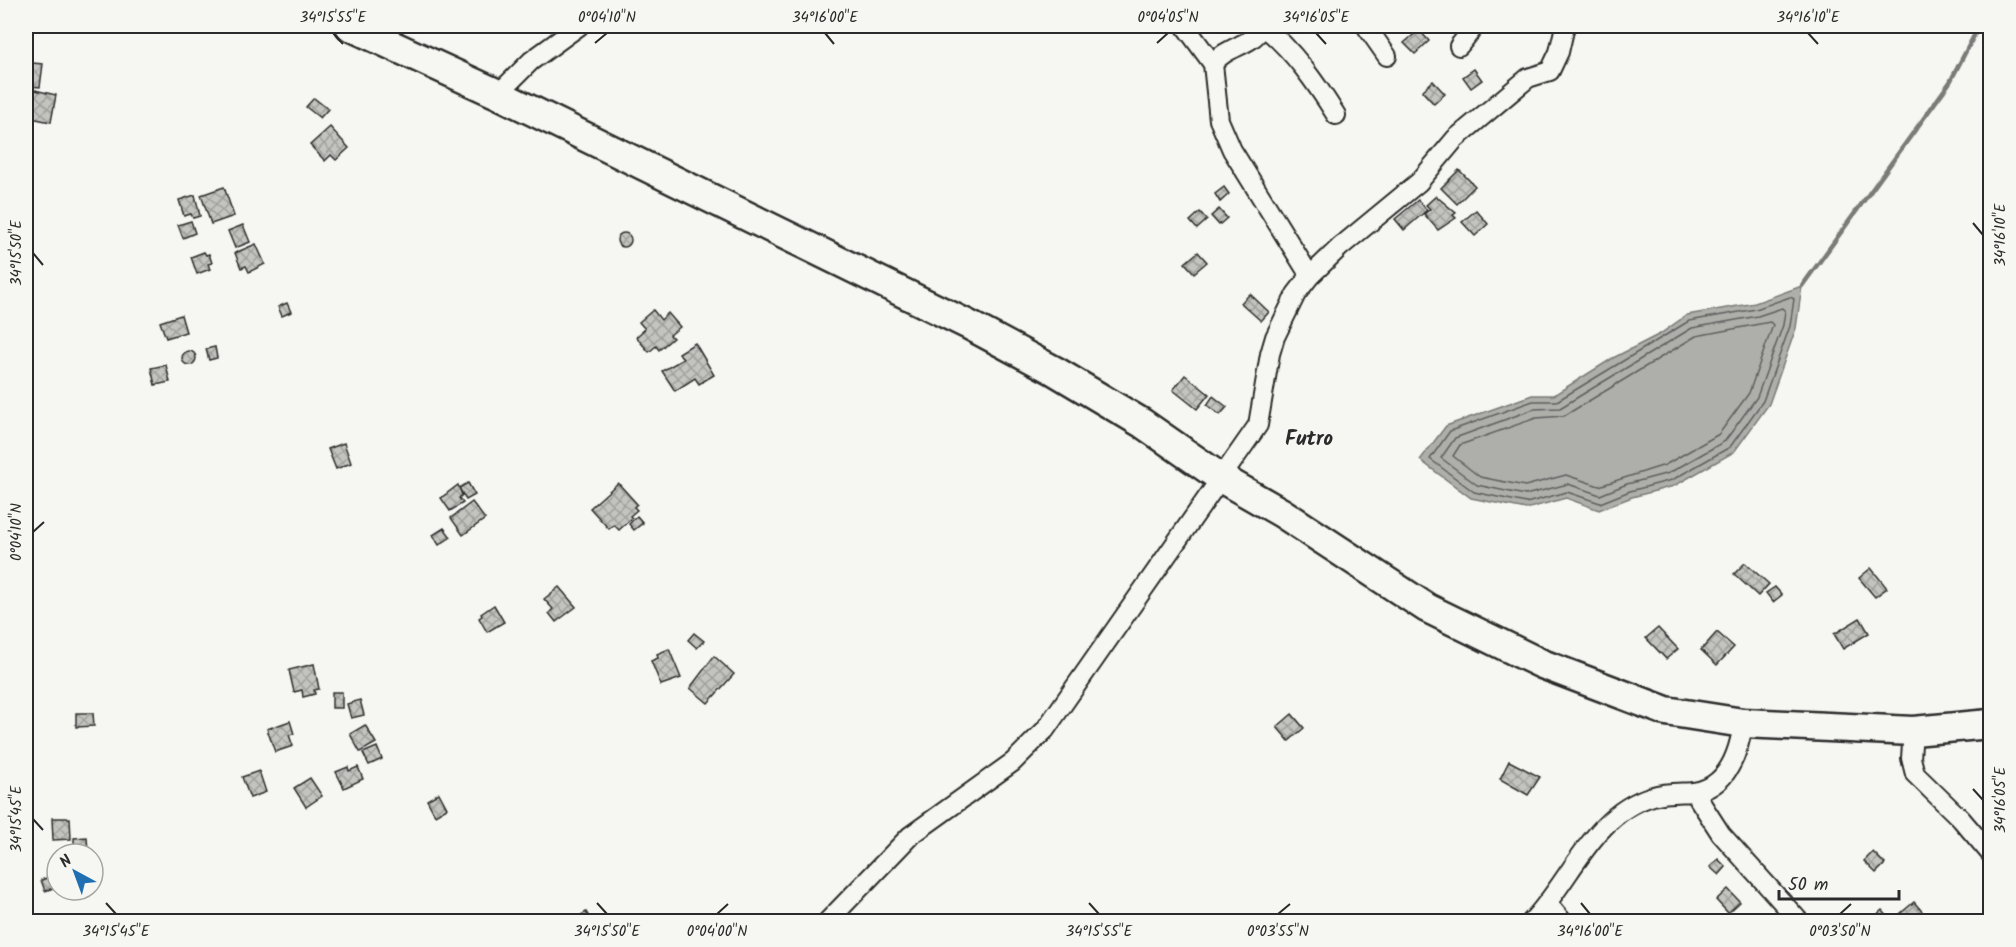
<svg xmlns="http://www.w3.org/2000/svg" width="2016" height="947" font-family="Kalam,sans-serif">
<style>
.water{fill:#aeaeab;stroke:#7a7a78;stroke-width:1.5}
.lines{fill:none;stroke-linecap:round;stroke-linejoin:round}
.shore{stroke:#5f5f5e;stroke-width:1.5}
.stream{stroke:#7a7a78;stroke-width:4.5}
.building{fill:url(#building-cross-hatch);stroke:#2b2b2b;stroke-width:1.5}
.minor-casing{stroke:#2b2b2b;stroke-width:22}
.primary-casing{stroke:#2b2b2b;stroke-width:33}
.minor{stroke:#f6f6f2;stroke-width:18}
.primary{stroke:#f6f6f2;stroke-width:28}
.ticks{fill:none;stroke:#2b2b2b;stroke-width:2}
.labels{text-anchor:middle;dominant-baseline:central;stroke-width:6;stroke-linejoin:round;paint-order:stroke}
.quarter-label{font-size:21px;font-weight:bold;fill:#2b2b2b;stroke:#f6f6f2}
.neatline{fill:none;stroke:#2b2b2b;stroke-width:2}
.ticks-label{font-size:15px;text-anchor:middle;fill:#2b2b2b}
</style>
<defs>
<pattern id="building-cross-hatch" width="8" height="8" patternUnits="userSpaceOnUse" patternTransform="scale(1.5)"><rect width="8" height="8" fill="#c3c3c0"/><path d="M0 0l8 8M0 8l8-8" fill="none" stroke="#9f9f9c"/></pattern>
</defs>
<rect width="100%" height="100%" fill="#f6f6f2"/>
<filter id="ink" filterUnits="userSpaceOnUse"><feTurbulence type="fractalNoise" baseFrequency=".0167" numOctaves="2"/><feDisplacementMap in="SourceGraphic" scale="12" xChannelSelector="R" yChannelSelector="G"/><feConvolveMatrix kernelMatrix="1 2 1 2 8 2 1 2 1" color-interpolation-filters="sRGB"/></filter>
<g filter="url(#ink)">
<polygon class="water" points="1802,286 1796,328 1769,404 1734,452 1674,486 1632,497 1599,510 1566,498 1526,509 1471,498 1420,460 1446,426 1532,395 1554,395 1613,358 1660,334 1687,315 1755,303"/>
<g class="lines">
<g class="shore">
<polygon points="1790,297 1794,299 1790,326 1763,401 1730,447 1672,480 1630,491 1600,503 1567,492 1526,503 1474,492 1430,459 1450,431 1533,401 1557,401 1689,321 1756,309"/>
<polygon points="1782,308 1785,311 1783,325 1757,397 1725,441 1669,473 1627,484 1600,495 1568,484 1525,495 1477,485 1441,458 1455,438 1534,409 1560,408 1692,328 1758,316"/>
<polygon points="1770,322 1773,325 1749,393 1719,434 1665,465 1599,486 1566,475 1525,486 1480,477 1453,456 1460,445 1536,418 1564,416 1696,336"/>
</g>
<polyline class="stream" points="1802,286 1950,82 1979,26"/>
</g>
<g class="building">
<polygon points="1419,30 1429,41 1415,54 1404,43"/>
<polygon points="32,63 43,64 40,87 29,86"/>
<polygon points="1474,69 1482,80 1471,88 1463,77"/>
<polygon points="1433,81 1445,94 1434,104 1422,91"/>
<polygon points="31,89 56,95 51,122 26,117"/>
<polygon points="314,98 328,109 320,118 306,107"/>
<polygon points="330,127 349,148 336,160 331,155 325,161 310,145"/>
<polygon points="1459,170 1475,186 1457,204 1441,188"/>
<polygon points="224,187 234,216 211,224 201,195"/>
<polygon points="1224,187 1229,194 1220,202 1215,194"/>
<polygon points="195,195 200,216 193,218 191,214 184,216 179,200"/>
<polygon points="1436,196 1456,213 1453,215 1456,218 1438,230 1424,214 1430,209 1426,205"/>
<polygon points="1418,200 1427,210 1404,230 1395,219"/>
<polygon points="1219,209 1227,218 1219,225 1211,216"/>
<polygon points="1476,210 1488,224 1475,236 1462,222"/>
<polygon points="1200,212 1207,220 1197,229 1190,221"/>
<polygon points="191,221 195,233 183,238 178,225"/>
<polygon points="243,225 250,242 235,248 228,231"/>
<circle cx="624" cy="240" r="7"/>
<polygon points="256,244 265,264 249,272 246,266 241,268 235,253"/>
<polygon points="204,252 206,255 209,254 212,263 208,264 210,269 197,274 191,257"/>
<polygon points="1198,252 1207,262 1194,273 1185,263"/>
<polygon points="1250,294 1269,312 1261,321 1241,303"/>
<polygon points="287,303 291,312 282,316 278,307"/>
<polygon points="653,310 661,320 668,313 680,327 670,335 673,338 659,350 656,346 649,352 636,337 645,329 639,322"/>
<polygon points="181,315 186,332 166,338 160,322"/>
<polygon points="695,343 714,375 699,384 695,378 675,391 662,371 683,359 679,353"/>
<polygon points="215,347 217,358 209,360 206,349"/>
<circle cx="189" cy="358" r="7"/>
<polygon points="166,365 170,382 155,385 151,368"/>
<polygon points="1185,375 1209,394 1197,409 1173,390"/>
<polygon points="1213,396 1227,407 1220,415 1207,405"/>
<polygon points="344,443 351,463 336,469 328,449"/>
<polygon points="468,483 475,495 466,500 459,488"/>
<polygon points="618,483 637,504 634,507 637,510 630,516 632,518 619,530 614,525 609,529 590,508"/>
<polygon points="458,485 462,495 459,498 463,503 450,511 441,498"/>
<polygon points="472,502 485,519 463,535 451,518"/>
<polygon points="637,516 643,523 634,530 629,524"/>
<polygon points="444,528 451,537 439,545 433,535"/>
<polygon points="1745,563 1769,584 1758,596 1734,574"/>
<polygon points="1871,568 1887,588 1875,597 1859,578"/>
<polygon points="559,587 576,607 556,622 549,613 553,609 544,599"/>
<polygon points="1775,587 1782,595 1773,602 1766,593"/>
<polygon points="494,605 504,622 487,632 479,618 482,616 481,614"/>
<polygon points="1860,618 1869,633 1843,649 1834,634"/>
<polygon points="1658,628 1678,649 1666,659 1646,638"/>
<polygon points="1717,632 1734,647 1717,665 1701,650"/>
<polygon points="694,633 704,641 697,648 688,640"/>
<polygon points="669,649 681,678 661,685 651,661 658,658 657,654"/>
<polygon points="714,656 734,674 708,703 690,688"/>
<polygon points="314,664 319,689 314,690 315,694 303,697 302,690 294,692 289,670"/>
<rect x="332" y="692" width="10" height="16"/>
<polygon points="360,700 364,715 351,718 347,704"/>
<polygon points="76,713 93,713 94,726 76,727"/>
<polygon points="1292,714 1304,728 1289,741 1277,727"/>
<polygon points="290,721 294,734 289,735 293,746 275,752 267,729"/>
<polygon points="365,725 376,743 360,752 350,734"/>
<polygon points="377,747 382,759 369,765 363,753"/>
<polygon points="1509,761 1540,777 1528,795 1500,779"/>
<polygon points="348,767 349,771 358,767 363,779 344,788 336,772"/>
<polygon points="259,771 266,792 250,798 242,777"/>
<polygon points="310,778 322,796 306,807 294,788"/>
<polygon points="439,793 447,808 435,815 427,800"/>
<polygon points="52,818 70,818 71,839 53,840"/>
<polygon points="87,837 88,852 74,852 74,838"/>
<polygon points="1873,852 1885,864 1876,873 1864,861"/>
<polygon points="1718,859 1726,867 1719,875 1710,867"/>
<polygon points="52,876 56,887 45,891 41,880"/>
<polygon points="1728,889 1740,902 1728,913 1716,900"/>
<polygon points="1914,902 1926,916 1920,922 1898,922 1895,918"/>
<polygon points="1882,910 1893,922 1876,922 1873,918"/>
<polygon points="586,912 592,922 570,922"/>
</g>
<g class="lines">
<defs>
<g id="minor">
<polyline points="1185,26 1213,64 1219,120 1232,150 1310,276"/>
<polyline points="1366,26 1387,56"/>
<polyline points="1459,46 1475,26"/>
<path d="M1213 64C1227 45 1252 47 1263 26 1293 50 1316 83 1336 115"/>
<polyline points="498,94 531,61 579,26"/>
<path d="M1743 723C1739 753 1727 787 1694 792L1721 834 1800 922"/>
<polyline points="1913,731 1911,758 1915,774 1961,819 1990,853"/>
<polyline points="1548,904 1563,922"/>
<polyline points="827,922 910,836 1013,762 1045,730 1258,425 1270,354 1275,337 1296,294 1310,276 1340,247 1419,182 1455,139 1528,78 1550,71 1559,52 1565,26"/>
<path d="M1531 922C1571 881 1593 813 1653 796 1666 792 1681 793 1694 792"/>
</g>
<polyline id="primary" points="350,26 498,94 969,325 1055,371 1142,423 1221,478 1282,513 1427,608 1542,664 1666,711 1743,723 1913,731 1990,724"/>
</defs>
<use href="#minor" class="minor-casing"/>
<use href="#primary" class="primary-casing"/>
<use href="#minor" class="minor"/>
<use href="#primary" class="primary"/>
</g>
</g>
<path class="ticks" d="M333 33 343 44M825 33 834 44M1316 33 1326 44M1808 33 1818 44M595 43 607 33M1157 43 1168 33M1973 223 1983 235M33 253 43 265M33 532 44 522M1973 789 1983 800M33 819 43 830M106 903 116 914M597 903 607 914M1089 903 1099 914M1581 903 1590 914M717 914 728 904M1278 914 1290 904M1840 914 1851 904"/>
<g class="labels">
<g class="quarter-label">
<text x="1309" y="439">Futro</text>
</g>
</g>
<rect width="2016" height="947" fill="none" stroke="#f6f6f2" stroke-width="66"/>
<g transform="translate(75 872) rotate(319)"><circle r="28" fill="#f6f6f2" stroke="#a5a5a2" stroke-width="1.5"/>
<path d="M0-4.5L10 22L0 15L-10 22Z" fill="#1f6fb2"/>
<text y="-9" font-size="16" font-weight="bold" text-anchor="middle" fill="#2b2b2b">N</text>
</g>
<path d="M1779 890v9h120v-9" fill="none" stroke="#2b2b2b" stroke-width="3"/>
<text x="1788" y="890" font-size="18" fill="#2b2b2b" stroke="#f6f6f2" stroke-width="4.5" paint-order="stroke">50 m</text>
<rect x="33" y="33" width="1950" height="881" class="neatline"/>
<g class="ticks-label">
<text x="333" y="22">34°15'55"E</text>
<text x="607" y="22">0°04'10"N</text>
<text x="825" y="22">34°16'00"E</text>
<text x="1168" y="22">0°04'05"N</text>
<text x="1316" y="22">34°16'05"E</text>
<text x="1808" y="22">34°16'10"E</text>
<text transform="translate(2000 235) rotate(-90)" y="5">34°16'10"E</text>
<text transform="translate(16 253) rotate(-90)" y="5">34°15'50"E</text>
<text transform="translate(16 532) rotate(-90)" y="5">0°04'10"N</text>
<text transform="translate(2000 800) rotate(-90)" y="5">34°16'05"E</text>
<text transform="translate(16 819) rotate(-90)" y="5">34°15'45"E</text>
<text x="116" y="936">34°15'45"E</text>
<text x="607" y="936">34°15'50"E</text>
<text x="717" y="936">0°04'00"N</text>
<text x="1099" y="936">34°15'55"E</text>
<text x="1278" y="936">0°03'55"N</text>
<text x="1590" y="936">34°16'00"E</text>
<text x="1840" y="936">0°03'50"N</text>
</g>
</svg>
